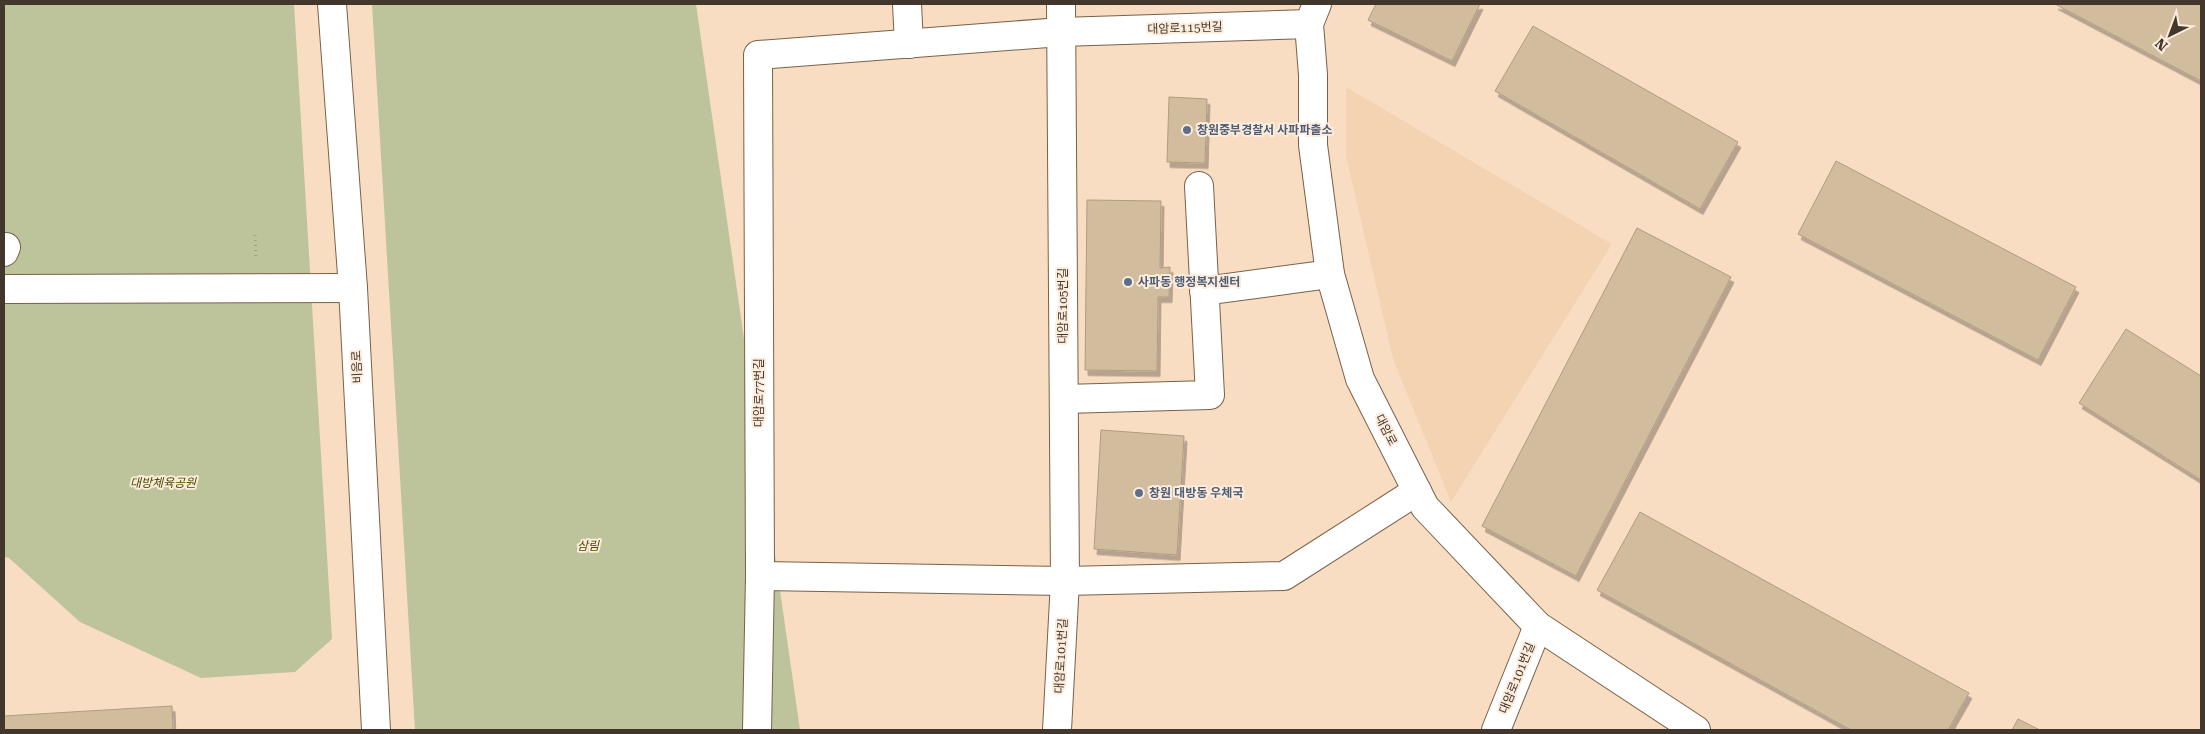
<svg xmlns="http://www.w3.org/2000/svg" width="2205" height="734" font-family="'Roboto Serif','Noto Sans KR',serif">
<style>
.built{fill:#f4d3b2}
.green{fill:#bdc39a}
.building{fill:#d1bc9e;stroke:#b09c7f;filter:url(#shadow)}
.lines{fill:none;stroke-linecap:round;stroke-linejoin:round}
.minor-casing{stroke:#796149;stroke-width:30}
.path{stroke:#ad9985;stroke-width:3;stroke-dasharray:1 4;stroke-linecap:butt}
.minor{stroke:#fff;stroke-width:28}
.service-dot{fill:#5c6f8a;stroke:#fdecdc;stroke-width:2}
.labels{text-anchor:middle;dominant-baseline:central;stroke-width:4;stroke-linejoin:round;paint-order:stroke}
.street-label{font-size:12px;fill:#42372d;stroke:#fdecdc}
.service-label{font-size:12px;font-weight:bold;fill:#4e5e75;stroke:#fdecdc;text-anchor:start}
.park-label{font-size:12px;font-style:italic;fill:#484e00;stroke:#fdecdc}
</style>
<defs>
<filter id="shadow"><feDropShadow dx="3" dy="5.5" stdDeviation="0" flood-color="#0004"/></filter>
</defs>
<rect width="100%" height="100%" fill="#f8ddc2"/>
<polygon class="built" points="1346,87 1612,244 1451,502 1393,359 1346,156"/>
<g class="green">
<polygon points="4,4 294,4 332,639 295,672 201,678 80,622 9,558 4,557"/>
<polygon points="372,4 696,4 800,730 415,730"/>
</g>
<g class="building">
<polygon points="1376,4 1480,4 1452,61 1368,20"/>
<polygon points="2055,4 2201,4 2201,81"/>
<polygon points="1533,26 1738,142 1700,209 1495,91"/>
<polygon points="1169,97 1207,99 1205,163 1167,162"/>
<polygon points="1836,161 2076,287 2038,360 1798,234"/>
<polygon points="1087,200 1161,201 1160,268 1170,267 1169,297 1158,297 1157,371 1085,370"/>
<polygon points="1637,228 1731,277 1576,576 1482,526"/>
<polygon points="2126,329 2201,376 2201,480 2079,403"/>
<polygon points="1101,430 1184,436 1177,555 1094,549"/>
<polygon points="1640,512 1969,693 1948,730 1851,730 1597,590"/>
<polygon points="172,706 173,730 4,730 4,716"/>
<polygon points="2018,719 2040,730 2012,730"/>
</g>
<g class="lines">
<defs>
<g id="minor">
<polyline points="332,4 353,288 376,730"/>
<polyline points="907,4 909,44"/>
<polyline points="1317,4 1309,24 1313,75 1313,145 1330,274 1360,379 1425,507 1538,626 1696,730"/>
<polyline points="4,252 6,247"/>
<polyline points="4,289 353,288"/>
<polyline points="1204,291 1330,274"/>
<polyline points="1064,399 1210,395 1199,186"/>
<polyline points="760,576 1065,581 1284,576 1417,491"/>
<polyline points="757,730 760,576 758,55 1061,32 1309,24"/>
<polyline points="1057,730 1065,581 1061,4"/>
<polyline points="1496,730 1538,626"/>
</g>
</defs>
<use href="#minor" class="minor-casing"/>
<polyline class="path" points="255,235 256,259"/>
<use href="#minor" class="minor"/>
</g>
<g class="service-dot">
<circle cx="1187" cy="130" r="5"/>
<circle cx="1128" cy="282" r="5"/>
<circle cx="1139" cy="493" r="5"/>
</g>
<g class="labels">
<g class="street-label">
<text transform="translate(1185 28) rotate(-2)">대암로115번길</text>
<text transform="translate(1063 306) rotate(-90)">대암로105번길</text>
<text transform="translate(357 367) rotate(-93)">비음로</text>
<text transform="translate(759 393) rotate(-90)">대암로77번길</text>
<text transform="translate(1386 430) rotate(63)">대암로</text>
<text transform="translate(1061 656) rotate(-87)">대암로101번길</text>
<text transform="translate(1517 678) rotate(-68)">대암로101번길</text>
</g>
<g class="service-label">
<text x="1197" y="130">창원중부경찰서 사파파출소</text>
<text x="1138" y="282">사파동 행정복지센터</text>
<text x="1149" y="493">창원 대방동 우체국</text>
</g>
<g class="park-label">
<text x="163" y="483">대방체육공원</text>
<text x="588" y="546">삼림</text>
</g>
</g>
<rect width="2205" height="734" fill="none" stroke="#42372d" stroke-width="10"/>
<g transform="translate(2170 35) rotate(222)" stroke="#fdecdc" stroke-width="4" paint-order="stroke">
<path d="M0-4L9 19L0 12L-9 19Z" fill="#42372d"/>
<text y="-8" font-size="14" font-weight="bold" text-anchor="middle" fill="#42372d">N</text>
</g>
</svg>
